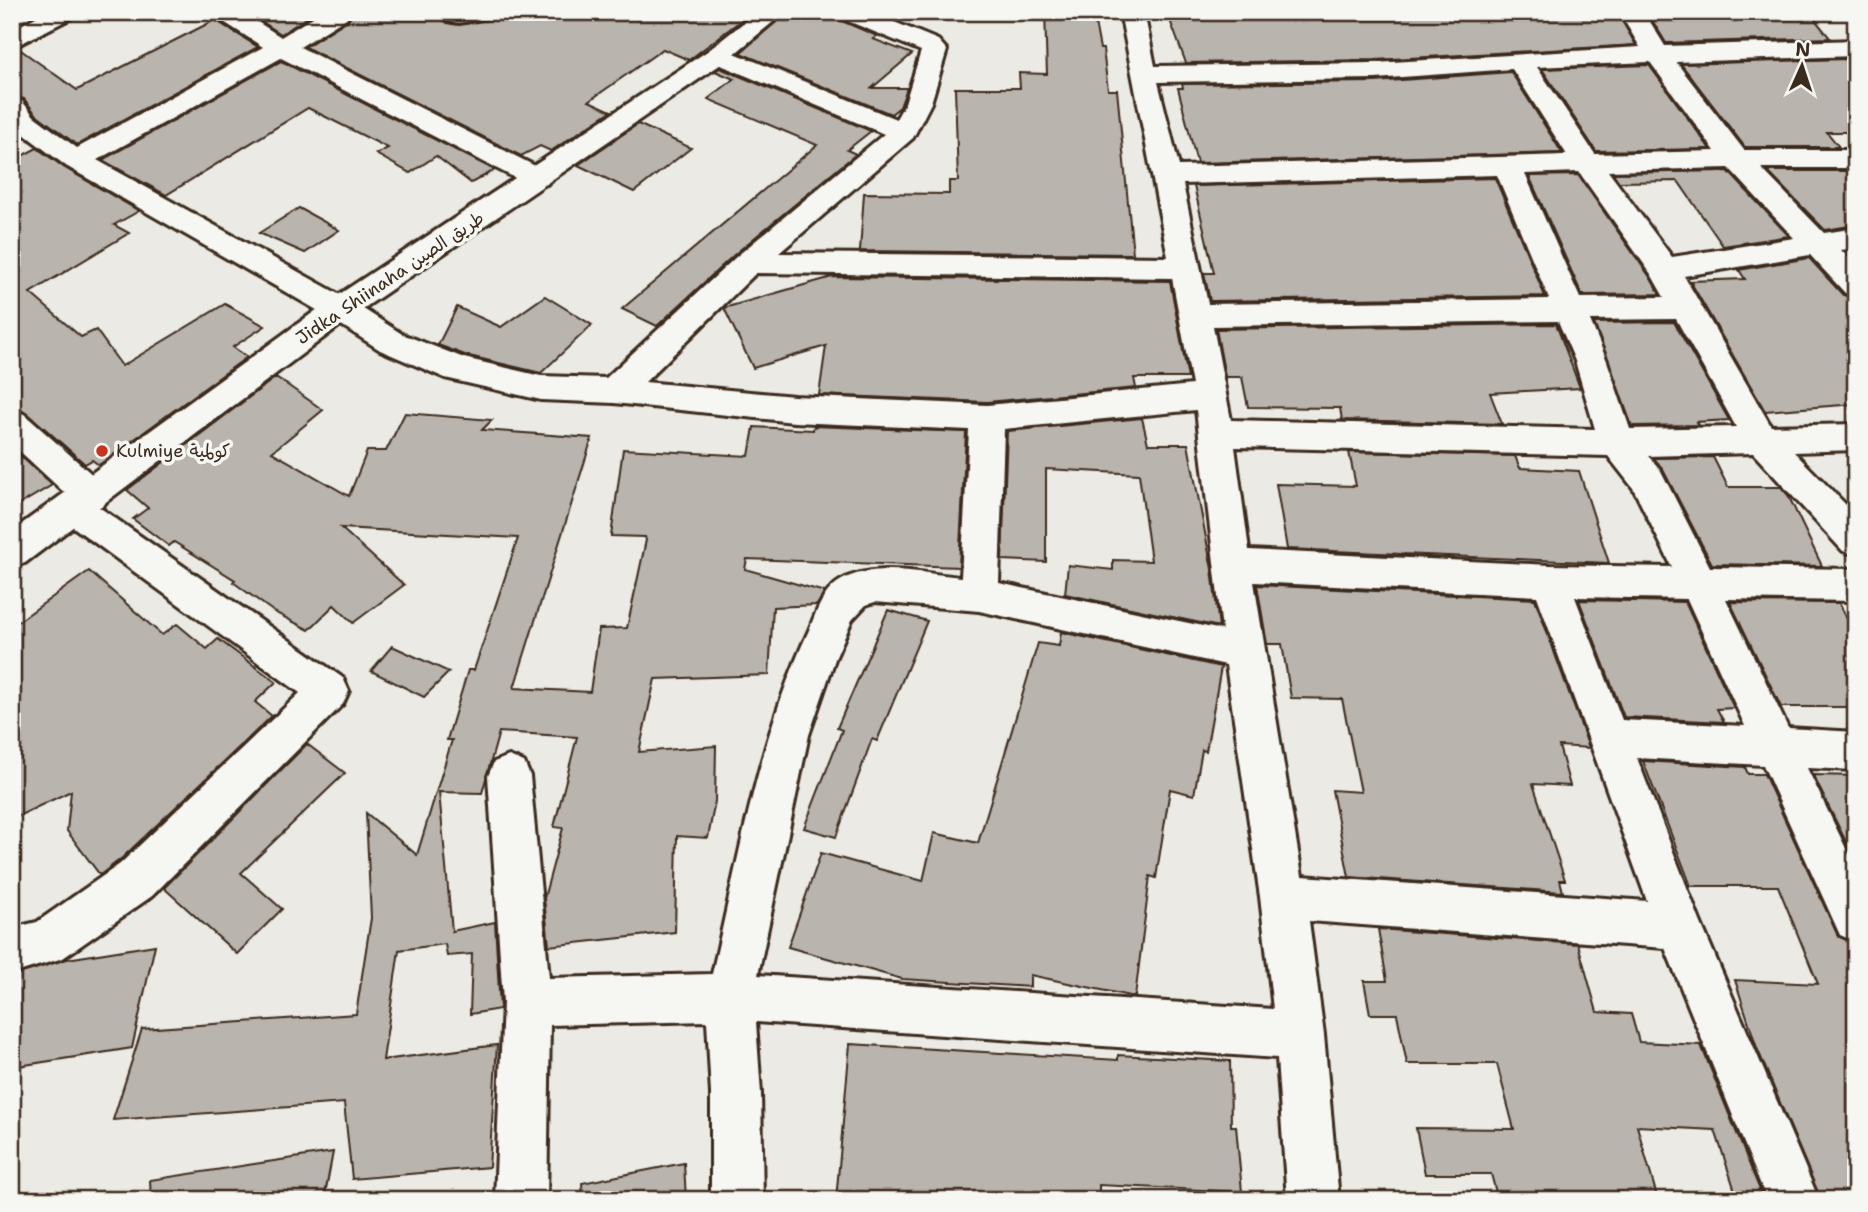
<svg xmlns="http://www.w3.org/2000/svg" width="1868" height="1212" font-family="'Shantell Sans','Playpen Sans Arabic',sans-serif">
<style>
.building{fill:#bab4ae;stroke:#3b2a1e;stroke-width:2}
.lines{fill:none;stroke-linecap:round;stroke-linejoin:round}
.minor-casing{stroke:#3b2a1e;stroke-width:6}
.primary-casing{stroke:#3b2a1e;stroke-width:6}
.minor{fill:#f6f6f2;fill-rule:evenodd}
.primary{fill:#f6f6f2;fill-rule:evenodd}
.poi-dot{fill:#c8321e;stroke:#f6f6f2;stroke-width:2.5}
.labels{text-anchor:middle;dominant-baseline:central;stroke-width:7;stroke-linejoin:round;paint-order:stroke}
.street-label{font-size:18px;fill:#3b2a1e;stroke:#f6f6f2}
.poi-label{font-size:18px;fill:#3b2a1e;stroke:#f6f6f2;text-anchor:start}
</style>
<rect width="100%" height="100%" fill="#ebeae5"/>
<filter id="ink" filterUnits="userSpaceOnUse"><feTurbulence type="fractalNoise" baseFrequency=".0143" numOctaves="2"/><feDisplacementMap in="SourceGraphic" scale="14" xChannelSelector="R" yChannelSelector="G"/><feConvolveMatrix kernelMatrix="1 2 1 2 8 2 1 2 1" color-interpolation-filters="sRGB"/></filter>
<g filter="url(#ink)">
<g class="building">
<polygon points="247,12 316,12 281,34"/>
<polygon points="353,12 436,12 447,23 460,25 487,20 491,12 752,12 689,60 663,49 589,101 611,111 551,151 540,146 521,156 305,47 349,19"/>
<polygon points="788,12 833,12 837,19 877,36 873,39 912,54 872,88 907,88 900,107 891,114 740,53"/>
<polygon points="1045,12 1093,12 1100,49 1103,49 1108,90 1117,90 1133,254 860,251 864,193 949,194 949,181 958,181 955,88 1020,88 1019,73 1047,74"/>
<polygon points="1167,12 1617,12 1636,45 1375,60 1186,63"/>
<polygon points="1647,12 1809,12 1830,38 1666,43"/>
<polygon points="215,20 258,47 77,145 36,114 24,99 12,96 12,50 18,48 77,90"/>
<polygon points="1847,59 1856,70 1856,132 1827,132 1839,147 1745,147 1681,64"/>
<polygon points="281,61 495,170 471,183 436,156 410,173 376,154 388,148 308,108 166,195 102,160"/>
<polygon points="1649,65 1710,149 1596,151 1542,69"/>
<polygon points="720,68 871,131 847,150 856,154 735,254 657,326 622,309 817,145 708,99 734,79 715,71"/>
<polygon points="1511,72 1562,153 1197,163 1178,88 1183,88 1182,84 1375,82"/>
<polygon points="638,124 691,148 634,192 578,165"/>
<polygon points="37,148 65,168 139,211 114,225 129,233 30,293 81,337 96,330 122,366 225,304 265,326 233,347 247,357 99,465 92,460 85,464 26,412 12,408 12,161"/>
<polygon points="1728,171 1789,236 1723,246 1678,181 1619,182 1613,173"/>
<polygon points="1767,171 1856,171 1856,225 1825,230"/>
<polygon points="1578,175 1650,277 1660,294 1582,295 1529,176"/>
<polygon points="1495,178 1545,296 1210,301 1204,273 1214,273 1194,186"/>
<polygon points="299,208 339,230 305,253 259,233"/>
<polygon points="1809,258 1843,295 1856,298 1856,404 1765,411 1690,281 1745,279 1739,270"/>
<polygon points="832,277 1170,281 1188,378 1134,378 1136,388 987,402 819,395 826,346 753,368 724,308"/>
<polygon points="545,296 592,325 541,373 465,355 438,345 457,307 501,327"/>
<polygon points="1674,322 1729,420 1696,422 1698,425 1632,426 1594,323"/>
<polygon points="1556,324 1580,388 1490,393 1502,424 1342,420 1340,408 1248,407 1242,377 1225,377 1216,329"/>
<polygon points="276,377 323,410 272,452 349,496 367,451 386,451 405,413 492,420 482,430 592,438 514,688 590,692 599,629 627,628 646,540 645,537 611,536 623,449 749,456 754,427 813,430 814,426 966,432 959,567 747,559 745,569 825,592 817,605 773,607 769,675 655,679 639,752 716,746 715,801 708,838 677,836 675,932 549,946 544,898 563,828 554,827 577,737 499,732 482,793 439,792 452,931 495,922 500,1009 470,1014 472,954 447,956 445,944 399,950 383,1060 497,1045 489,1167 352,1179 344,1103 113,1120 142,1029 356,1014 371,918 366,813 417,855 452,740 447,740 468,670 474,670 518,538 341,528 404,585 353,623 334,605 309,630 274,612 233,582 235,580 174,542 169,546 133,519 148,508 127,490"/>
<polygon points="1142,418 1148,444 1188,444 1212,569 1219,627 1065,594 1068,565 1113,570 1113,560 1151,561 1139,474 1046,469 1046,562 1002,560 1007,431"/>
<polygon points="12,448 52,485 12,509"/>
<polygon points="1349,452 1515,456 1520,468 1579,471 1609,563 1287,549 1276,484 1356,486"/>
<polygon points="1713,457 1728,487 1781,487 1788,495 1822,566 1712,564 1662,468 1654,458"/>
<polygon points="89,571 162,635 177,624 207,649 218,639 276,682 255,702 272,716 122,858 100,875 67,831 71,791 12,819 12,626"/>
<polygon points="1257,585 1535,599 1589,748 1559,746 1570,786 1533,784 1565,880 1560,880 1563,892 1349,877 1332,790 1361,792 1342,699 1291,698 1282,644 1267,644"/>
<polygon points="1579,600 1685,602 1734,708 1717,709 1724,722 1624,717"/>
<polygon points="1730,602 1839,603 1856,636 1856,707 1781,707"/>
<polygon points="888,610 927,621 877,741 872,739 836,837 804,828 842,730 837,728"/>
<polygon points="1061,632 1221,667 1206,751 1202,750 1194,795 1170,789 1156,878 1150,876 1135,997 1030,975 1030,987 902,979 788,947 821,853 923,881 934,833 978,843 1038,643 1059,646"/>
<polygon points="392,646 449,672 424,697 371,671"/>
<polygon points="307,744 345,773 241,873 282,909 237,954 164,888"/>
<polygon points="1643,761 1745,767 1748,774 1764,774 1838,936 1856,944 1856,1200 1821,1200 1757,1048 1735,980 1818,984 1778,886 1691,886"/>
<polygon points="1813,775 1856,776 1856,862"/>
<polygon points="1378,929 1578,944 1597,1012 1631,1014 1639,1042 1701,1045 1764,1200 1738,1200 1715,1130 1637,1126 1658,1200 1498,1200 1491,1174 1425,1174 1416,1128 1514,1129 1497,1064 1407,1064 1397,1014 1370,1014 1364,981 1387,981"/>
<polygon points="155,945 132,1048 12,1067 12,976 67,959"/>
<polygon points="850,1044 1118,1060 1118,1055 1230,1061 1231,1126 1236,1126 1242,1192 1099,1185 1099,1200 836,1200"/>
<polygon points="333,1152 324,1200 151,1200 150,1180"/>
<polygon points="684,1163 686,1200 583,1200 582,1183"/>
</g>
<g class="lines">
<defs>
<g id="minor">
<polygon points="45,12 76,12 73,17 12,48 12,30"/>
<path d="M213 12H242L281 37 321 12H351L348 17 300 47 547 172 551 178 547 184 537 187 527 184 281 58 97 160 351 301 402 334 464 358 541 376 606 378 737 256 884 134 709 60 705 55 709 50 718 47 727 50 896 119 905 103 921 51 838 17 835 12H870L938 40 947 50 931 103 913 138 779 253 1168 257 1120 12H1144L1155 66 1375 63 1640 47 1619 12H1644L1665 46 1856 40V56L1676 62 1744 150H1856V168H1761L1824 233 1856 228V248L1841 250 1856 266V296L1845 293 1810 255 1684 276 1771 426 1856 424V450L1794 452 1856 515V555L1843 551 1753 453 1648 456 1660 469 1710 567 1856 569V601L1726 599 1788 728 1856 732V770L1807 768 1856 869V942L1840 935 1763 765 1637 758 1700 921 1819 1200H1767L1665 948 1309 921 1324 1035 1339 1200H1287L1277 1058 756 1022 761 1094 763 1200H711V1094L707 1021 550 1025 547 1200H495L503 1002 488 776 494 762 509 756 524 762 530 776 549 978 712 974C739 858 758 739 809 630 816 613 823 591 840 581 874 561 924 574 961 577L969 430 794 422 614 403 541 400 445 378 380 350 329 317 66 166 12 125V99L22 101 34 116 77 148 263 47 216 17ZM1650 62 1715 151 1595 154 1537 67ZM1512 69 1567 155 1179 166 1158 82 1375 79ZM1729 168 1794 238 1672 257 1608 171ZM1579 172 1651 274 1664 297 1580 298 1525 174ZM1497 175 1549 299 1208 304 1183 184ZM756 273 1172 278 1192 385 987 405 794 396 645 382ZM1676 319 1736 427 1630 429 1607 361 1590 320ZM1558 321 1575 361 1595 429 1231 420 1213 326ZM1196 410 1222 630 999 583 1004 429ZM1235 447 1608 456 1633 488 1672 567 1550 565 1249 550ZM1254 582 1537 596 1647 901 1302 876ZM1575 597 1687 599 1745 726 1622 720ZM875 602 979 611 1226 665 1260 897 1273 1009 758 975 809 735 835 659 852 620 866 605Z"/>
<path d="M438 12H489L486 17C470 21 449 29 438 12Z"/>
<polygon points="12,410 24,414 104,485 109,495 104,505 99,507 343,678 349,691 343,704 152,896 63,958 12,974 12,928 37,922 120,864 300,693 61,518 56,508 61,498 68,496 12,444"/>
</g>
<polygon id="primary" points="757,12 785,12 727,60 351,317 25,563 12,567 12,531 329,301 709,50"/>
</defs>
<use href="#minor" class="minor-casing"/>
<use href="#primary" class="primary-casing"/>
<use href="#minor" class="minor"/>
<use href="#primary" class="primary"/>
</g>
</g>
<circle class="poi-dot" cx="102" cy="451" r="7"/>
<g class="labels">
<g class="street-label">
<text transform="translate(390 278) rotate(-34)">Jidka Shiinaha طريق الصين</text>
</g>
<g class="poi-label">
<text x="116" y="451">Kulmiye كولمية</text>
</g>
</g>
<rect width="1868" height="1212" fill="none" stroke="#f6f6f2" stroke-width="42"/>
<rect x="21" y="21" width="1826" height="1170" fill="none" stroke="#3b2a1e" stroke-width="2.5" filter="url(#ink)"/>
<g transform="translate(1802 66) rotate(3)" stroke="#f6f6f2" stroke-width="5" paint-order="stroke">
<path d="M0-5L12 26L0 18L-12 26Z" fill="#3b2a1e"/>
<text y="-10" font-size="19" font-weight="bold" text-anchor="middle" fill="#3b2a1e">N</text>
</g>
</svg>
